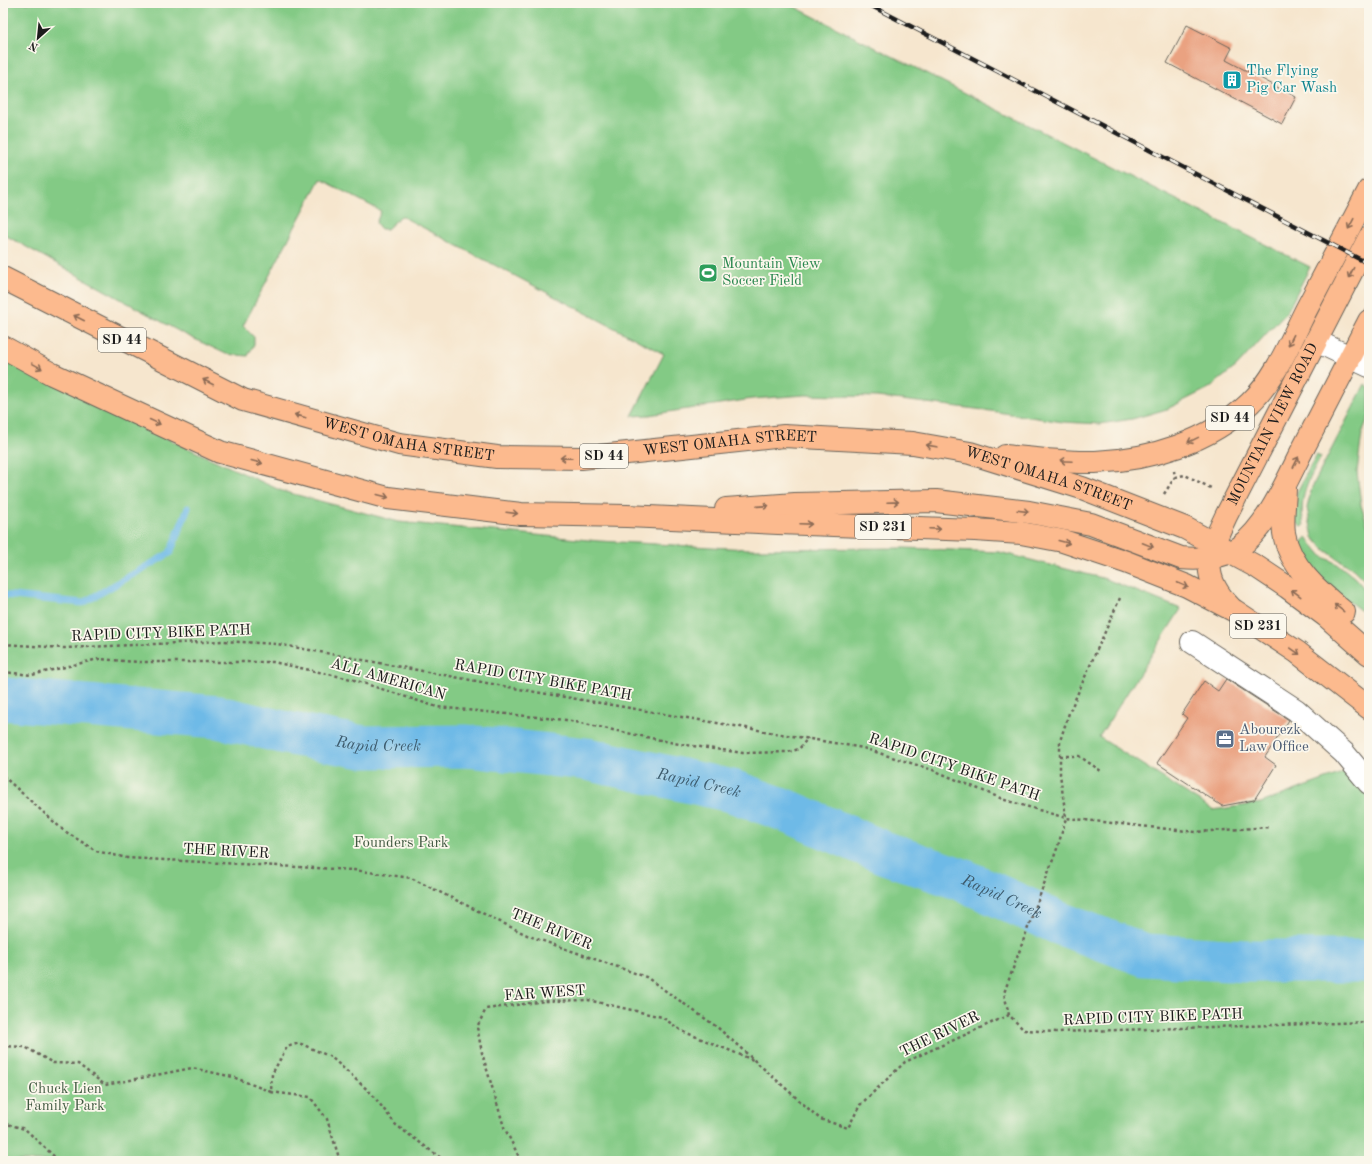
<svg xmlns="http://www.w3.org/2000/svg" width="1372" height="1164" font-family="'Old Standard TT',serif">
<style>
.green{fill:#83ca85;stroke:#507350}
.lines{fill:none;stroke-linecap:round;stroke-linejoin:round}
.stream{stroke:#6ebae7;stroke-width:7}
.river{stroke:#6ebae7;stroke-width:43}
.building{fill:#eaa281}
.minor-casing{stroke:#68635a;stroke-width:24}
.major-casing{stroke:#68635a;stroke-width:24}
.path{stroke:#68635a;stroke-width:2.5;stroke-dasharray:3 3;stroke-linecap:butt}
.minor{stroke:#fff;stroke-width:22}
.major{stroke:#fcba8e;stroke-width:22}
.rail-casing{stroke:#1c1c1c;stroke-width:4.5}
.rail{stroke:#fbf7ec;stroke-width:3;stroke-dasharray:9;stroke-linecap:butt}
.oneway{stroke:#8c6b55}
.labels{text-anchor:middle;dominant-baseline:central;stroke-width:3.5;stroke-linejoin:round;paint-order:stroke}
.shield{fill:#fbf7ec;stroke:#5f5e5a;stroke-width:1}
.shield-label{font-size:14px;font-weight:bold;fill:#1c1c1c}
.culture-label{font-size:15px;fill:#0d838f;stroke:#fbf7ec;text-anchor:start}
.leisure-label{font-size:15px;fill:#27864d;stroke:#fbf7ec;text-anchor:start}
.street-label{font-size:15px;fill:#1c1c1c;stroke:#fbf7ec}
.service-label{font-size:15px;fill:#4e5e75;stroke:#fbf7ec;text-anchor:start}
.park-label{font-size:15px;fill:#405941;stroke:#fbf7ec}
.water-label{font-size:16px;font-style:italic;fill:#3d5b6d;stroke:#fbf7ec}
</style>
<rect width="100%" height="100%" fill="#fbf7ec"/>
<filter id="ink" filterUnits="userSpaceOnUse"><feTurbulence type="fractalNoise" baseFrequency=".025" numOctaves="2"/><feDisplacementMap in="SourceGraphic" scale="8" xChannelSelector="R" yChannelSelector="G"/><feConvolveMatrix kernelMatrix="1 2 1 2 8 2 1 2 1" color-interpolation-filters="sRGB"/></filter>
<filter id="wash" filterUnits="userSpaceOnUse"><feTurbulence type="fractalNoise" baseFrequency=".012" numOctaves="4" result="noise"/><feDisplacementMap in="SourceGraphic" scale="16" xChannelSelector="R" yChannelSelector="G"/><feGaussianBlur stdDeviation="0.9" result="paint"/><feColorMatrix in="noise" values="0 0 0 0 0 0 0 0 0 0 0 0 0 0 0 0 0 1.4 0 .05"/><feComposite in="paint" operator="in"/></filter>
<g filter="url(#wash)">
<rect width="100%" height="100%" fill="#f6e6ce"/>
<g class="green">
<polygon points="3,3 787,3 1310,267 1288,310 1237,366 1209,388 1167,409 1132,419 1100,424 1063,422 984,410 877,397 805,395 752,399 649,415 632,416 664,354 401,216 387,229 381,229 376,223 381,211 320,179 243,326 254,337 254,344 248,356 226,354 182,333 3,234"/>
<polygon points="3,353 170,440 282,491 399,522 599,541 749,549 905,548 999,552 1106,579 1181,609 1099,737 1213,810 1261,803 1369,763 1369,1161 3,1161"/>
<polygon points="1365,384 1369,387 1369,416 1362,433 1357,472 1361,505 1369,530 1369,578 1365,581 1353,569 1325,550 1317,542 1313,537 1307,508 1312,487"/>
<path d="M1316 455 1321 457C1308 481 1298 498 1304 526L1301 527 1293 519 1297 492Z"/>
<polygon points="1307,538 1322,556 1339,565 1355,578 1369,594 1369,617 1323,581 1300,552 1303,541"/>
</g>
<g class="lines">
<polyline class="stream" points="3,595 83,603 170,553 188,508"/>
<path class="river" id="s1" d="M3 699 218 717 291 734 363 747 467 746 587 759 732 791 790 812 885 853 963 880 1056 922 1145 955 1246 961H1369"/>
</g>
<g id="blocks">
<g class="building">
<polygon points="1187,25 1232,48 1226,60 1296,97 1282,124 1167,63"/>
<polygon points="1226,679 1289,720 1265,757 1276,765 1254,800 1222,806 1157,763 1187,718 1182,714 1204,681 1218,691"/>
</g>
</g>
</g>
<g filter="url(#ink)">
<use href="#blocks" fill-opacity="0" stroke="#68635a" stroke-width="1"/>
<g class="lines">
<defs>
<g id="minor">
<polyline points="1316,341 1369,366"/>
<polyline points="1192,642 1296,710 1344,753 1369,783"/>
</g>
<g id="major">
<path id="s2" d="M3 278 243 400 399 444 497 457 581 458 784 436 913 443 970 453 1082 488 1185 528 1257 567 1287 587 1326 616 1369 654"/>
<polyline points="3,347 52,374 220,452 388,498 521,514 627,516 778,523 975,530 1021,533 1063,541 1126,562 1187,586 1235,611 1297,652 1369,708"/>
<path d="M1005 456C1034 459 1065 463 1095 462 1150 460 1209 442 1250 403 1276 378 1290 342 1306 310 1327 270 1348 230 1369 190"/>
<path d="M1285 487C1285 501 1282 518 1284 533 1289 566 1319 592 1344 612"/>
<path d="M726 509 795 504 936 501 1029 512 1091 524 1181 558C1200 560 1223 558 1239 547 1269 526 1288 477 1305 445 1326 404 1348 362 1369 321"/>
<path id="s3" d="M1230 607C1198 575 1209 552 1226 516L1369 238"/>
</g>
</defs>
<use href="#minor" class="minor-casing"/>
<use href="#major" class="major-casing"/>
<g class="path">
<polyline points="1175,477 1185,475 1213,489"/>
<polyline points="1164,494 1175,477 1174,471"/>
<polyline points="1120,598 1069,713 1060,741 1060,774 1066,818 1058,846 1004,993 1009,1015 1024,1030 1056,1032 1369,1022"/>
<polyline points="3,644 64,648 224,641 277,644 530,691 863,748 933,770 1005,800 1066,818 1196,832 1270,827"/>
<polyline points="3,672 32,675 98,659 138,662 273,662 351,679 437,707 566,720 679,744 743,753 788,752 799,749 808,738"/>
<polyline points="1060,756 1079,756 1101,771"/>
<polyline points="3,776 63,830 96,851 127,858 354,870 411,878 529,936 646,977 717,1027 820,1119 848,1128 860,1105 905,1062 1009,1015"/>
<polyline points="3,1046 25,1047 53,1063 78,1064 105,1085 192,1068 233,1077 271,1092"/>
<polyline points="3,1123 25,1129 59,1161"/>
<polyline points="340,1161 327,1119 310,1097 271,1092 272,1074 287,1047 299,1043 331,1057 372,1094 396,1125 445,1161"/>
<polyline points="521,1161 504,1127 482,1053 477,1027 486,1009 545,1001 588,1000 662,1017 682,1031 753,1060"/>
</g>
<use href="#minor" class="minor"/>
<use href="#major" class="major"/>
<defs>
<polyline id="rail" points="866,3 1369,264"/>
</defs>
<use href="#rail" class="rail-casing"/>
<use href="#rail" class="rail"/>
</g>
<defs><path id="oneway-shaft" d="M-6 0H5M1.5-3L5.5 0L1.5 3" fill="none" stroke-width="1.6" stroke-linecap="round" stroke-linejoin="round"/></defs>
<g class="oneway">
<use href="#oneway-shaft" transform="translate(1351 224) rotate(118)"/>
<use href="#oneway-shaft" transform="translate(1351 273) rotate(117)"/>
<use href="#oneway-shaft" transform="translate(79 318) rotate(-153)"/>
<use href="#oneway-shaft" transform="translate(1291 340) rotate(117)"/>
<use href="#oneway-shaft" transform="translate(37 366) rotate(29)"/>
<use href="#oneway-shaft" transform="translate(208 382) rotate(-153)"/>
<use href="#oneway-shaft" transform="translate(300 416) rotate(-164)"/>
<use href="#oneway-shaft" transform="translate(155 422) rotate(25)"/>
<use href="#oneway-shaft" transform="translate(1193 440) rotate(154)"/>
<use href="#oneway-shaft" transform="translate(932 446) rotate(-170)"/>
<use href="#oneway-shaft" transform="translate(566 458) rotate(-179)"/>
<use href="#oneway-shaft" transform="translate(1066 461) rotate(-177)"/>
<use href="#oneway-shaft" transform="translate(257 462) rotate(15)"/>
<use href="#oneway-shaft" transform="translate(1296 462) rotate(-63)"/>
<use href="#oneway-shaft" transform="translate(383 496) rotate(15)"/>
<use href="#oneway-shaft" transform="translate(893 502) rotate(-2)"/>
<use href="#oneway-shaft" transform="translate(763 506) rotate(-4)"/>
<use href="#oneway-shaft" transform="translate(1023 511) rotate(7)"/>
<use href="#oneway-shaft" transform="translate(512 513) rotate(7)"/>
<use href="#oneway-shaft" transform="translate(806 524) rotate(2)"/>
<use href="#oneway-shaft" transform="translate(935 529) rotate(2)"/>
<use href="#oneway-shaft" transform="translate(1064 542) rotate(15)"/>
<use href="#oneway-shaft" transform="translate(1148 545) rotate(22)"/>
<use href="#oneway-shaft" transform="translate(1183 585) rotate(23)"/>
<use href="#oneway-shaft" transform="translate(1296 593) rotate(-143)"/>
<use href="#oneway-shaft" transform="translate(1339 608) rotate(-142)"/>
<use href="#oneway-shaft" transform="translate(1295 651) rotate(35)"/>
</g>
</g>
<defs>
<symbol id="building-square" viewBox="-11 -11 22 22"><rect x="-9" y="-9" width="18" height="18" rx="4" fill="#0f9aa8" stroke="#fbf7ec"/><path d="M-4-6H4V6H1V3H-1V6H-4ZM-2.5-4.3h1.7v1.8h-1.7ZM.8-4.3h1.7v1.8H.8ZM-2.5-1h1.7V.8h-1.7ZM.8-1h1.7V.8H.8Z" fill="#fff"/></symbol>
<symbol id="stadium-square" viewBox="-11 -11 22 22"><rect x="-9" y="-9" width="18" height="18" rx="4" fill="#2e9e5b" stroke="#fbf7ec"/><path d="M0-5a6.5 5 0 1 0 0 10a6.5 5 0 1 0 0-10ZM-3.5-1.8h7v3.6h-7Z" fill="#fff"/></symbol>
<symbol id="office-square" viewBox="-11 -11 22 22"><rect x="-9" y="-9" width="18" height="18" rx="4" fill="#5c6f8a" stroke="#fbf7ec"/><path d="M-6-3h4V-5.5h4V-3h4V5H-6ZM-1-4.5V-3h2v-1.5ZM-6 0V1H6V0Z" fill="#fff"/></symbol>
</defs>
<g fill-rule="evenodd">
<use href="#building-square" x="1221" y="69" width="22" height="22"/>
<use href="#stadium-square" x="697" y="262" width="22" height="22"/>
<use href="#office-square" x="1214" y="728" width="22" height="22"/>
</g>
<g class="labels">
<g class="shield">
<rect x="98" y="328" width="48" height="24" rx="3"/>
<rect x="1206" y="406" width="48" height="24" rx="3"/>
<rect x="580" y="444" width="48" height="24" rx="3"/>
<rect x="855" y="515" width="56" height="24" rx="3"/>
<rect x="1230" y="614" width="56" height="24" rx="3"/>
</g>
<g class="shield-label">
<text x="122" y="340">SD 44</text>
<text x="1230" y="418">SD 44</text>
<text x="604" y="456">SD 44</text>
<text x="883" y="527">SD 231</text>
<text x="1258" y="626">SD 231</text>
</g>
<g class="culture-label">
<text x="1246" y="71">The Flying<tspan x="1246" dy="17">Pig Car Wash</tspan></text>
</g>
<g class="leisure-label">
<text x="722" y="264">Mountain View<tspan x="722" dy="17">Soccer Field</tspan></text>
</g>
<g class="street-label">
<text stroke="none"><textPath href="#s3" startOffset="203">MOUNTAIN VIEW ROAD</textPath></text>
<text stroke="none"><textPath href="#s2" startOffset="440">WEST OMAHA STREET</textPath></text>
<text stroke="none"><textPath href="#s2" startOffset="764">WEST OMAHA STREET</textPath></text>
<text stroke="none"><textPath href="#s2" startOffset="1088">WEST OMAHA STREET</textPath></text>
<text transform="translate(161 634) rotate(-2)">RAPID CITY BIKE PATH</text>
<text transform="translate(388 680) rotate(16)">ALL AMERICAN</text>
<text transform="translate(543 681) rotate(10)">RAPID CITY BIKE PATH</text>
<text transform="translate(954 768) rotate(19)">RAPID CITY BIKE PATH</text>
<text transform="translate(226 852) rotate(3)">THE RIVER</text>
<text transform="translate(551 930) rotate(22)">THE RIVER</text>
<text transform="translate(545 994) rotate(-4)">FAR WEST</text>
<text transform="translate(1153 1018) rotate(-2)">RAPID CITY BIKE PATH</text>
<text transform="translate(940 1035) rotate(-26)">THE RIVER</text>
</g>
<g class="service-label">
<text x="1239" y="730">Abourezk<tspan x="1239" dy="17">Law Office</tspan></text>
</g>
<g class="park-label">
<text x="401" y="843">Founders Park</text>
<text x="65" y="1089">Chuck Lien<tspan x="65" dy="17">Family Park</tspan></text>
</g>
<g class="water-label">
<text stroke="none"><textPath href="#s1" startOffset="379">Rapid Creek</textPath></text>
<text stroke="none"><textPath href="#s1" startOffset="703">Rapid Creek</textPath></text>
<text stroke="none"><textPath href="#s1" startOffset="1027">Rapid Creek</textPath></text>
</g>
</g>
<rect width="1372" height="1164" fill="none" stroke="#fbf7ec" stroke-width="16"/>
<g transform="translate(38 38) rotate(207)" stroke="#fbf7ec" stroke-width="3" paint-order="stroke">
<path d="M0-3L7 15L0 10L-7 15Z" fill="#1c1c1c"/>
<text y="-6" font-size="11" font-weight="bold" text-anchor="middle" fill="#1c1c1c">N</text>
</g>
</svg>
